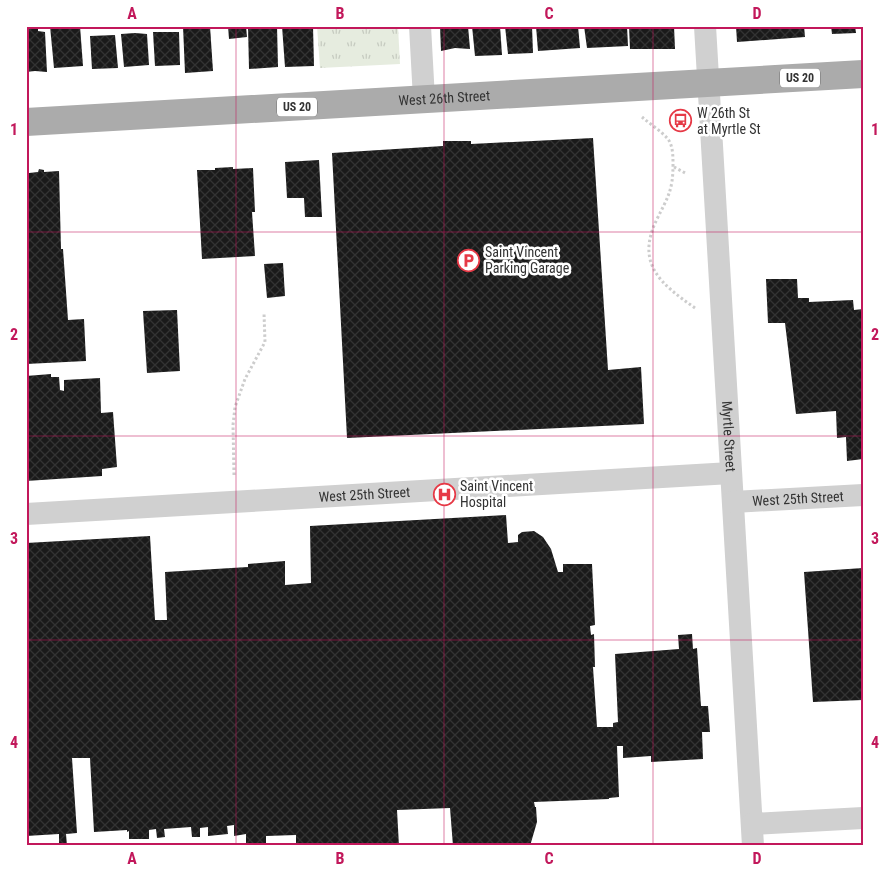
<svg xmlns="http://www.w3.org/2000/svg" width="889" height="872" font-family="'Roboto Condensed',sans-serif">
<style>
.grass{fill:url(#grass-tufts)}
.building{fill:url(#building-cross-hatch)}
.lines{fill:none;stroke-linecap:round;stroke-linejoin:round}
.path{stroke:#cdcdcd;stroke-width:3;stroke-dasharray:2.5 2.5;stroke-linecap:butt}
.minor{stroke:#d0d0d0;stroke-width:22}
.primary{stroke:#ababab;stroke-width:28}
.grid{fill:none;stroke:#c2185b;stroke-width:1;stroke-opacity:0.55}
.labels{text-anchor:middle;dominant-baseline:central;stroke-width:5;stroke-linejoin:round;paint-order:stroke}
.shield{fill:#fff;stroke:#707070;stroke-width:1}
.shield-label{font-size:12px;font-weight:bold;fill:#333}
.street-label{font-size:14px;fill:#333;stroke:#fff}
.poi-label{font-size:14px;fill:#333;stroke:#fff;text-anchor:start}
.neatline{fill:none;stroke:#c2185b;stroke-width:2}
.grid-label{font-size:16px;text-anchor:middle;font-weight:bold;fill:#c2185b}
</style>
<defs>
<pattern id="grass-tufts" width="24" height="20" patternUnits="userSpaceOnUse" patternTransform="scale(1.25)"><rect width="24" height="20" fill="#e6ecdf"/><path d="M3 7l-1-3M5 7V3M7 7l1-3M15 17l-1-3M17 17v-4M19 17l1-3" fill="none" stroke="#c6cbc0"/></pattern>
<pattern id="building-cross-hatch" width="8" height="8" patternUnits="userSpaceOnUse" patternTransform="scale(1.25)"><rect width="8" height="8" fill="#1a1a1a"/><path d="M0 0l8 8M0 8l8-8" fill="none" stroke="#333"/></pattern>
</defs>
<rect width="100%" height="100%" fill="#fff"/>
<polygon class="grass" points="317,26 398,26 400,64 320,68"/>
<g class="building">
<polygon points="50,26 80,26 83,66 54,68"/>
<polygon points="183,26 210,26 213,71 185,73"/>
<polygon points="228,26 246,26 247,37 229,39"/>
<polygon points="248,26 277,26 278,67 249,69"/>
<polygon points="282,26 313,26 314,66 285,67"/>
<polygon points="440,26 468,26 470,49 455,48 441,51"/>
<polygon points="472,26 500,26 502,55 475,56"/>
<polygon points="505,26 532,26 533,53 508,54"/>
<polygon points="536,26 578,26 580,48 538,51"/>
<polygon points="584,26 627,26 628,46 587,48"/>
<polygon points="629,26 674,26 675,49 630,49"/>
<polygon points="736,26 804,26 805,37 737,42"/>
<polygon points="831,26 855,26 856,33 832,34"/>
<polygon points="26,27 38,27 38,31 45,32 47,72 35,71 26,72"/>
<polygon points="153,32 179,32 180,65 155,66"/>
<polygon points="135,33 147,34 149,65 124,67 121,34"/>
<polygon points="115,35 118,68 92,69 90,36"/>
<polygon points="593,138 608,370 641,367 644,424 347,438 332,153 443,146 443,141 471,141 471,144"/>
<polygon points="319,160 322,217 305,217 304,198 287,198 285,162"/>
<polygon points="233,167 233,169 253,168 255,212 252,212 255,256 202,259 197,170 215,170 215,168"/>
<polygon points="39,169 44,170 44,172 59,171 61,249 63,249 68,320 84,319 86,361 26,364 26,170 29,170 29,173 38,172"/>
<polygon points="283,263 285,296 267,298 264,264"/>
<polygon points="766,279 797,279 798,298 809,298 809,302 853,300 854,310 863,309 863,459 847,461 846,437 837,438 836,411 796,414 785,323 768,323"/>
<polygon points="177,310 180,371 147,373 143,311"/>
<polygon points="51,374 51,377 59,377 60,390 64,391 64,380 100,378 101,413 113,412 117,467 102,469 102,476 26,481 26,376"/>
<polygon points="506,515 508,543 518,542 518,535 522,532 534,531 543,537 551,549 558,572 563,572 563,564 592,564 595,625 590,626 591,635 594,634 595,667 593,667 597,727 613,727 613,723 618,722 615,654 679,649 678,635 692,634 693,649 697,648 701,706 708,706 710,732 702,732 703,759 651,762 651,756 623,758 623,746 617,746 619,797 609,798 609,799 534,802 535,807 536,807 537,822 530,846 453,846 450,808 397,810 399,846 296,846 296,835 266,836 266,843 246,843 246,834 234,836 234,825 227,826 228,834 208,836 208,827 200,828 200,837 192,837 191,827 164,829 165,837 157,838 156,829 149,830 149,839 129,839 129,831 127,832 127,830 94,832 90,758 72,758 77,833 66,834 67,846 59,846 59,834 26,836 26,543 150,536 155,620 167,620 165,572 248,567 248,564 285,561 285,585 311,583 310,526"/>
<polygon points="863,568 863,700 813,702 804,572"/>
</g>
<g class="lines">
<g class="path">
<path d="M642 117C650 124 661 131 668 139 673 146 673 156 673 165 673 190 668 197 657 219 635 264 661 284 695 308"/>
<polyline points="674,167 687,174"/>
<polyline points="234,475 233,425 235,407 245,379 265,342 264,313"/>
</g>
<g class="minor">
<polyline points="420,26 424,99"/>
<path id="s1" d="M705 26 753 846"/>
<path id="s2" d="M733 502 863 495"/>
<path id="s3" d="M26 514 731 473"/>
<polyline points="752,824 863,818"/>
</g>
<path class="primary" id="s4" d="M26 122 863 74"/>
</g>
<path class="grid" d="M236 26V846M444 26V846M653 26V846M26 232H863M26 436H863M26 640H863"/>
<defs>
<symbol id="bus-ring" viewBox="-11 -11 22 22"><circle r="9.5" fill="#fff" stroke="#e63946" stroke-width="1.5"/><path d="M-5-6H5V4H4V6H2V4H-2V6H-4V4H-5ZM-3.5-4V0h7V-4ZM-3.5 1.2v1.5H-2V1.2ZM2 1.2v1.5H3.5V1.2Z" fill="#e63946"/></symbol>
<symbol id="parking-ring" viewBox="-11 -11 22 22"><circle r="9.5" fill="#fff" stroke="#e63946" stroke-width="1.5"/><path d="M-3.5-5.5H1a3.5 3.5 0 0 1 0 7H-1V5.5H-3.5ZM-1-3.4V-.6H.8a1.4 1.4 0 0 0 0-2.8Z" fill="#e63946"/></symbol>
<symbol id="hospital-ring" viewBox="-11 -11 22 22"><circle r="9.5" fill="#fff" stroke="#e63946" stroke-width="1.5"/><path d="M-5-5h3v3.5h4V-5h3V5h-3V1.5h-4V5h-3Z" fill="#e63946"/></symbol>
</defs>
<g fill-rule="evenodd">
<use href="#bus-ring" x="668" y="108" width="25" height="25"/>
<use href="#parking-ring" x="456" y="248" width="25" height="25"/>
<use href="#hospital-ring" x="432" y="482" width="25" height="25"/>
</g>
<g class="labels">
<g class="shield">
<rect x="780" y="68.5" width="40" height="19" rx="4"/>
<rect x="277" y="97.5" width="40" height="19" rx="4"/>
</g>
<g class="shield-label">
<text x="800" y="78">US 20</text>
<text x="297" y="107">US 20</text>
</g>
<g class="street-label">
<text stroke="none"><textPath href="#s4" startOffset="419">West 26th Street</textPath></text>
<text stroke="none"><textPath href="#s1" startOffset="411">Myrtle Street</textPath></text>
<text stroke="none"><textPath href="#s3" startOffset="339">West 25th Street</textPath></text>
<text stroke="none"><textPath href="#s2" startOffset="65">West 25th Street</textPath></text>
</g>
<g class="poi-label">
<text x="697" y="113">W 26th St<tspan x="697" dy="16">at Myrtle St</tspan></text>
<text x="485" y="252">Saint Vincent<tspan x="485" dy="16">Parking Garage</tspan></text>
<text x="460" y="486">Saint Vincent<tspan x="460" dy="16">Hospital</tspan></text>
</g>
</g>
<rect width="889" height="872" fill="none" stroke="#ffffff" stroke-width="55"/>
<rect x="28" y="28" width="834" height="816" class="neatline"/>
<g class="grid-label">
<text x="132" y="19">A</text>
<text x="340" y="19">B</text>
<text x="549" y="19">C</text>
<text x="757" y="19">D</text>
<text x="14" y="135">1</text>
<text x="875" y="135">1</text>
<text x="14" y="340">2</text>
<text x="875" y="340">2</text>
<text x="14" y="544">3</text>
<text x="875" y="544">3</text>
<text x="14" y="748">4</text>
<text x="875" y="748">4</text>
<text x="132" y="864">A</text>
<text x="340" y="864">B</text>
<text x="549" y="864">C</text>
<text x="757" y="864">D</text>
</g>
</svg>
